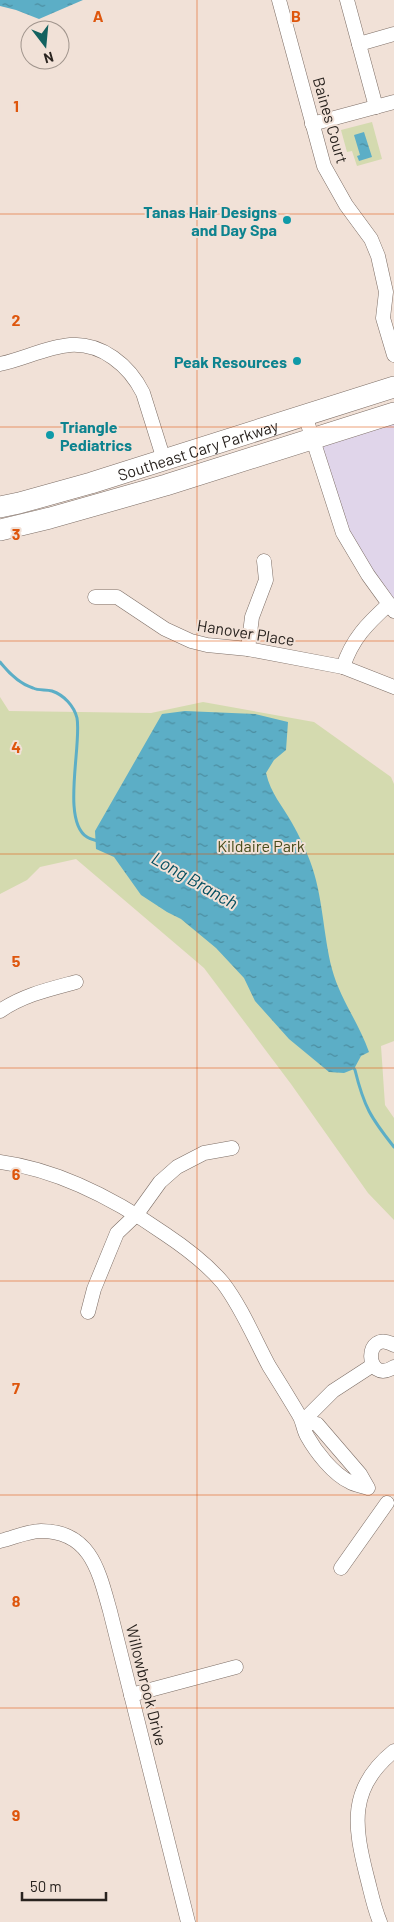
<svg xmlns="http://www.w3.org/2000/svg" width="394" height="1922" font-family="Barlow,sans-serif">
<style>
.commercial{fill:#e0d5ea}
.park{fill:#d4daaf}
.water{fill:url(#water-ripples)}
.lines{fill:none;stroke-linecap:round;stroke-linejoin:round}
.stream{stroke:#5caec6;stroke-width:3}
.street-casing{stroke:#7d6e66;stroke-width:15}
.primary-casing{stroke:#7d6e66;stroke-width:22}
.street{stroke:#fff;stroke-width:14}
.primary{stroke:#fff;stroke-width:21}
.grid{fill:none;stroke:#de560d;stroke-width:1;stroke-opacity:0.55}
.culture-dot{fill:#0f9aa8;stroke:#f1e1d7;stroke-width:2}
.labels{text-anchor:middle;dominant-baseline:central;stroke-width:4;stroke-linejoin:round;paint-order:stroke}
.street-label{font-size:16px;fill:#29231f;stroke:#f1e1d7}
.culture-label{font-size:16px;font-weight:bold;fill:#0d838f;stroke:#f1e1d7;text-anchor:end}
.park-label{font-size:16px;fill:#484c1b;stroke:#f1e1d7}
.water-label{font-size:18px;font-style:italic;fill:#054f60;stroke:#f1e1d7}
.grid-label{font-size:16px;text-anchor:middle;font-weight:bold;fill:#de560d;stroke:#f1e1d7;stroke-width:4;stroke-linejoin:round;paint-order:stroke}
</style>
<defs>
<pattern id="water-ripples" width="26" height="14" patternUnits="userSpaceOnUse" patternTransform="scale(1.25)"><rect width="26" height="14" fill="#5caec6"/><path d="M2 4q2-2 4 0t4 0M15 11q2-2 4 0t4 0" fill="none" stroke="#4c8da0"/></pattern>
</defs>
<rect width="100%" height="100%" fill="#f1e1d7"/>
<polygon class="commercial" points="394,413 394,611 343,533 314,439"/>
<g class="park">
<polygon points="372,122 382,159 357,166 352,151 347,152 341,130"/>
<polygon points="0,697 9,711 151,713 203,702 314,722 391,777 394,784 394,1041 381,1046 385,1105 394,1118 394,1220 368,1193 291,1084 204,968 76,859 40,867 27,880 0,894"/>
</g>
<g class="water">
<polygon points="0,0 83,0 39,19 16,10 0,6"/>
<polygon points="364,132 372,157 359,161 357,156 360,155 354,135"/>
<path d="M185 711 255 714 288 722 286 750 274 760 266 773C271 794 282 805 292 823 299 835 305 848 310 861 323 895 323 934 332 969 340 999 359 1023 369 1052L361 1056 354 1069 344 1073 329 1072 289 1039 255 1001 244 978 216 948 181 919 167 912 141 895 114 857 96 849 95 831 162 714Z"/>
</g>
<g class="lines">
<g class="stream">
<path d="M0 662C8 672 20 684 33 688 39 691 46 689 52 691 64 695 74 706 77 718 82 744 61 821 87 837 90 839 95 840 98 841"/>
<path d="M353 1067 355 1070C364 1107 371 1118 394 1147"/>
</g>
<defs>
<g id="street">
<polyline points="279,0 324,166 346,205 371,239 378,256 386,292 383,318 394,355"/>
<polyline points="347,0 376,107"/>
<polyline points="359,44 394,34"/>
<polyline points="312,124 394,102"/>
<path d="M0 364C23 359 47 347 70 345 102 343 129 365 143 393L164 460"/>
<polyline points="305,415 343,533 368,575 394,611"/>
<polyline points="95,597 117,597 165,629 191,641 207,645 248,649 343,667 394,687"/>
<polyline points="248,649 252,617 266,580 264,561"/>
<path d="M343 667C352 639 367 624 389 604"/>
<path d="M0 1011C23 995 50 989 76 982"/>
<path d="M0 1162C60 1170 116 1200 165 1234 186 1248 207 1264 223 1283 242 1308 254 1338 269 1366 279 1382 289 1398 299 1415 303 1421 303 1429 307 1436 316 1452 333 1474 350 1482 355 1485 363 1486 368 1488L360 1474 317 1424 303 1421"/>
<polyline points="88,1312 94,1289 117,1233 137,1214 160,1182 177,1167 204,1153 232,1148"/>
<path d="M394 1345C363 1327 364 1386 394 1367"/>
<polyline points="303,1421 333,1391 373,1365"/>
<path d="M0 1541C13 1538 28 1531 41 1531 91 1531 99 1572 110 1611L188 1922"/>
<polyline points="341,1568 387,1503"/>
<polyline points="131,1695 236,1667"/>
<path d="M380 1922C374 1908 371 1892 367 1877 354 1826 348 1788 394 1751"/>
</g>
<g id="primary">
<path id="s1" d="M0 507 19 503 91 483 394 387"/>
<polyline points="0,530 50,518 166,485 394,413"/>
</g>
</defs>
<use href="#street" class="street-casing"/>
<use href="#primary" class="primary-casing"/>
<use href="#street" class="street"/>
<use href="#primary" class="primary"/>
</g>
<path class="grid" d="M197 0V1922M0 214H394M0 427H394M0 641H394M0 854H394M0 1068H394M0 1281H394M0 1495H394M0 1708H394"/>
<g class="culture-dot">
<circle cx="287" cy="220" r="5"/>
<circle cx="297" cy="361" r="5"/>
<circle cx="50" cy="435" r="5"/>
</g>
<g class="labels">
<g class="street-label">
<text transform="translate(331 120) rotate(74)">Baines Court</text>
<text stroke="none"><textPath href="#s1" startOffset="206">Southeast Cary Parkway</textPath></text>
<text transform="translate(246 632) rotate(9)">Hanover Place</text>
<text transform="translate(147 1685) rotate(76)">Willowbrook Drive</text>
</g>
<g class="culture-label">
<text x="277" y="211">Tanas Hair Designs<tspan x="277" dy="18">and Day Spa</tspan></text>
<text x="287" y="361">Peak Resources</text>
<text x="60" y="426" text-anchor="start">Triangle<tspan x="60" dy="18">Pediatrics</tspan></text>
</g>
<g class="park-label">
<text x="261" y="845">Kildaire Park</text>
</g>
<g class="water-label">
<text transform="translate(195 880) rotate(30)">Long Branch</text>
</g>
</g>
<g class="grid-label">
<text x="98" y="22">A</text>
<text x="296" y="22">B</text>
<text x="16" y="112">1</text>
<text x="16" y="326">2</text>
<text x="16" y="540">3</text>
<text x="16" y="753">4</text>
<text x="16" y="967">5</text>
<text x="16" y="1180">6</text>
<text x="16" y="1394">7</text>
<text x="16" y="1607">8</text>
<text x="16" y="1821">9</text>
</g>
<g transform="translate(45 45) rotate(164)"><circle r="24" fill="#f1e1d7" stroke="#a1958d"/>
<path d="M0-4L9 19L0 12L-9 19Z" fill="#126260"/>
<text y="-8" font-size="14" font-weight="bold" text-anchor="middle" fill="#29231f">N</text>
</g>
<path d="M22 1892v8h84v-8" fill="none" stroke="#29231f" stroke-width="2.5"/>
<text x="30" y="1892" font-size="15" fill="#29231f" stroke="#f1e1d7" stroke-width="4" paint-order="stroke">50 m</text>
</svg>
